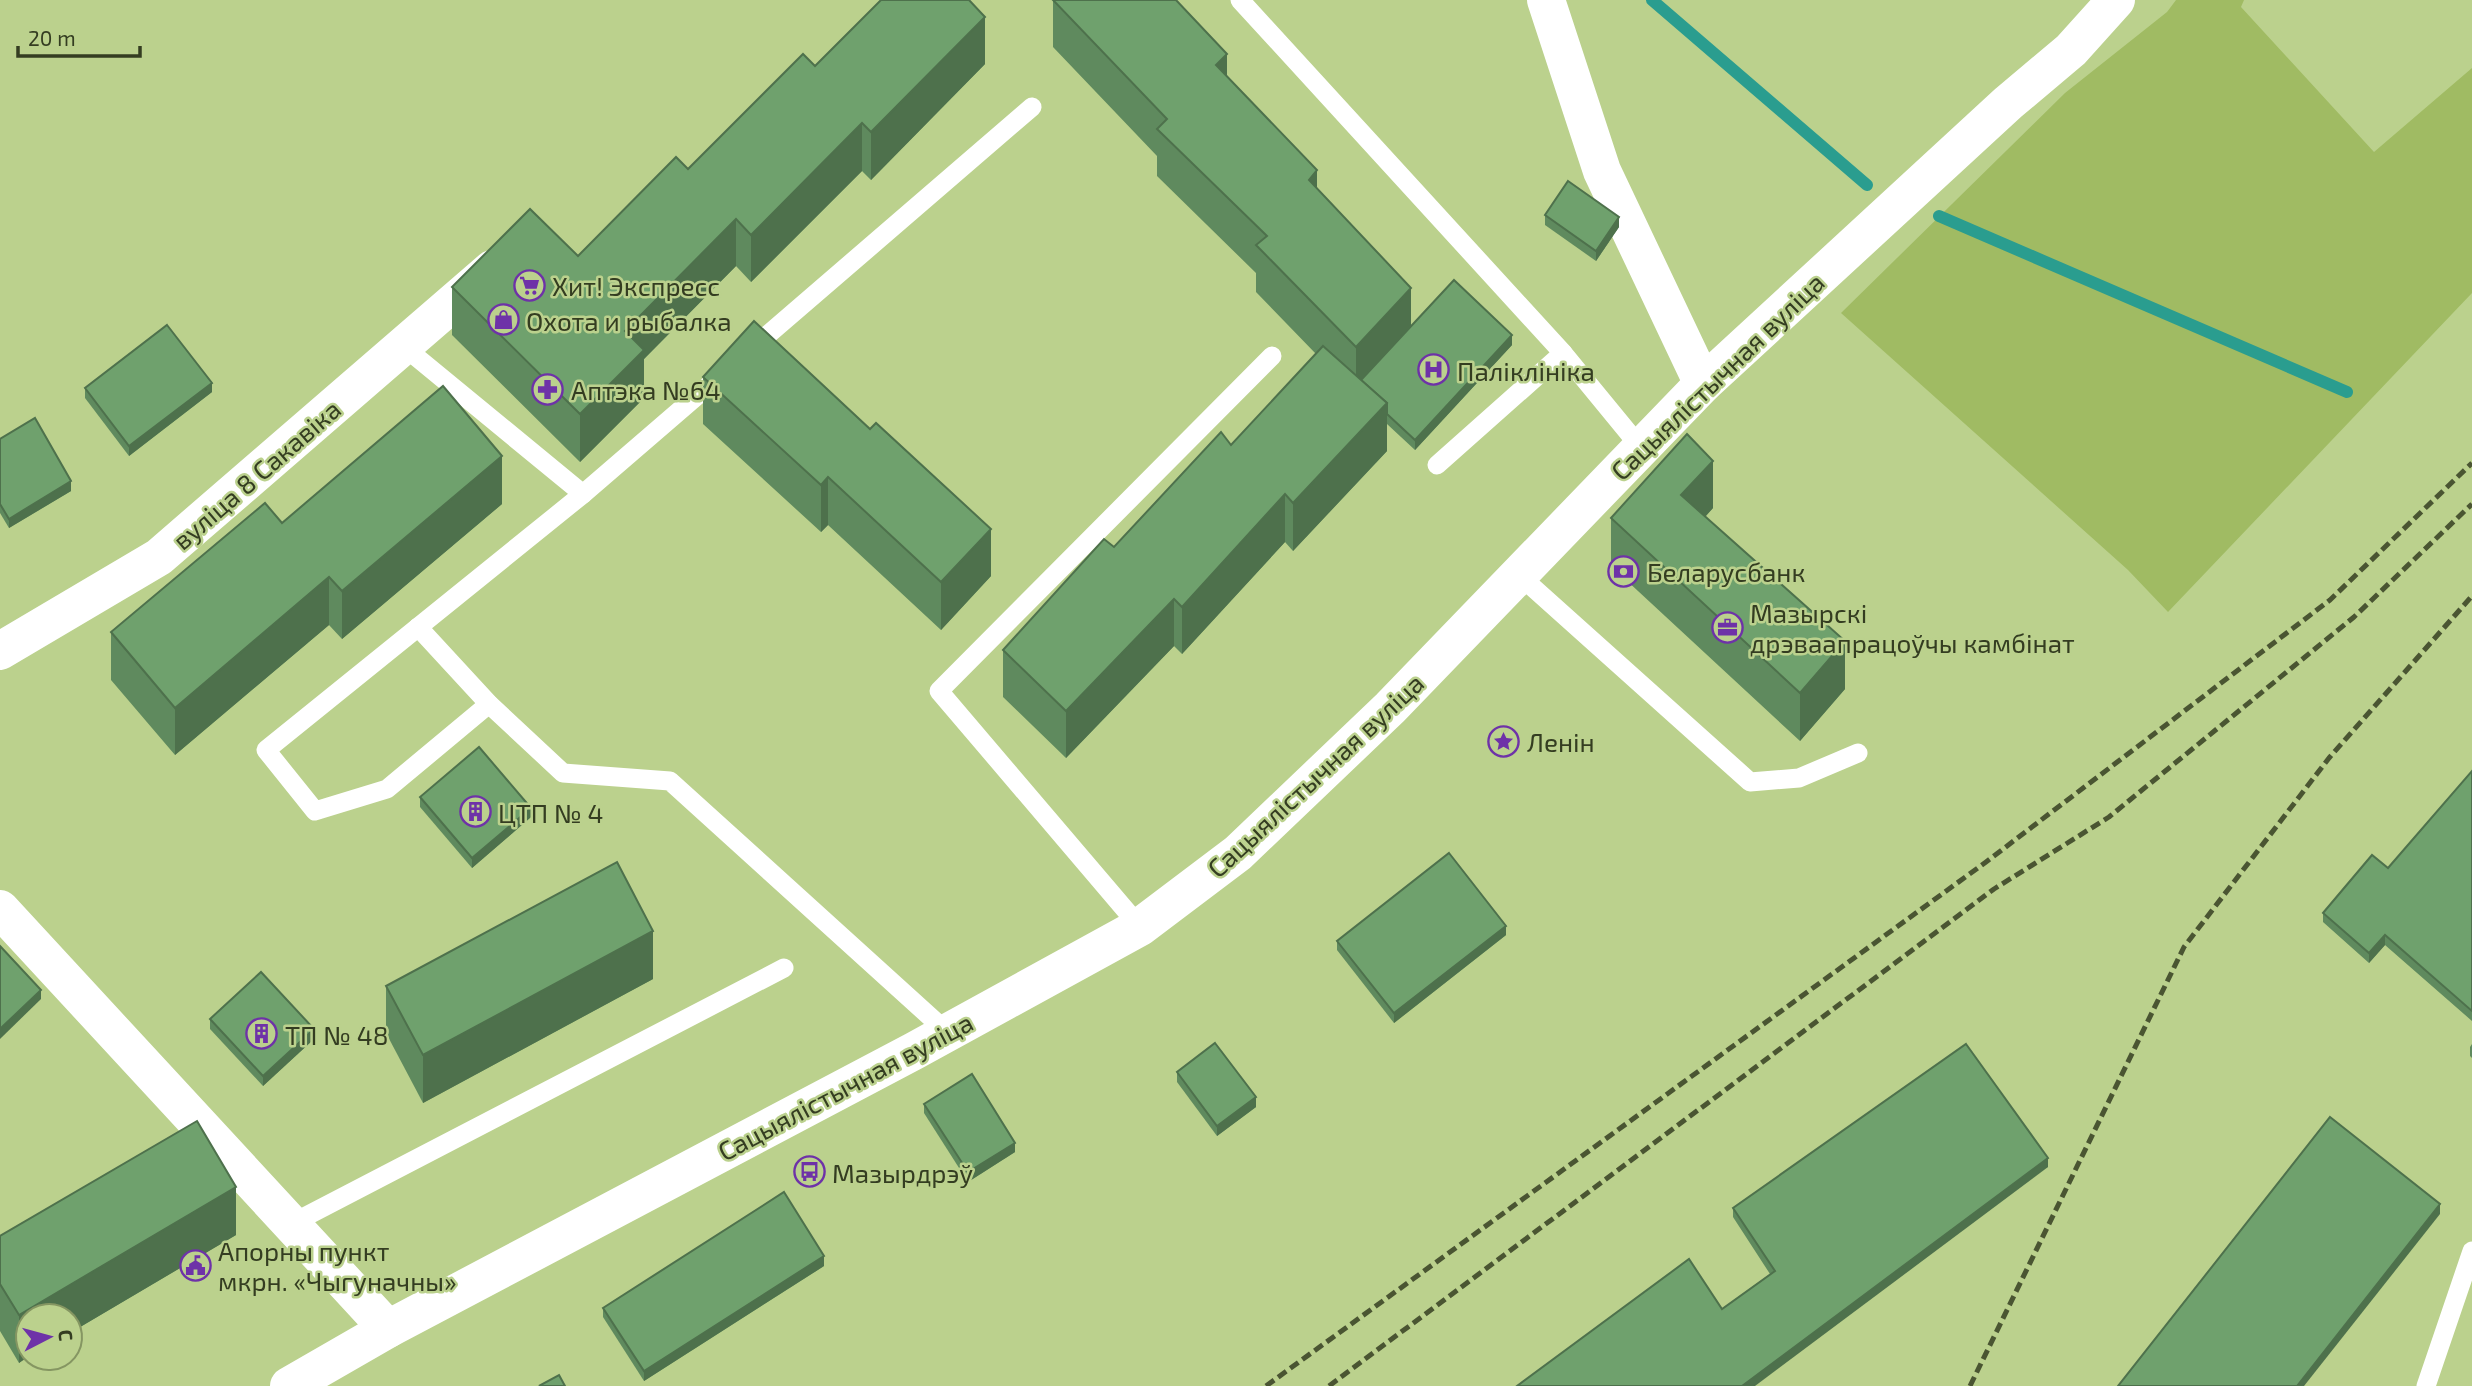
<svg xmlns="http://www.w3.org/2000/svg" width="2472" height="1386" font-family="'Exo 2',sans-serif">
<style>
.green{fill:#a0bb63}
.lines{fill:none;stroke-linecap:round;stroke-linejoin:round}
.stream{stroke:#2a9d8f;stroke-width:12}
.lane{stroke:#fff;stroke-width:19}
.street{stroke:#fff;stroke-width:38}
.secondary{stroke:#fff;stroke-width:38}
.rail{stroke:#4a5532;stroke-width:5;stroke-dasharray:10 5;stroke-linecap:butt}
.wall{fill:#5f8a5e}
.shaded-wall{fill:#4e714c}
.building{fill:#6fa16d;stroke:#4e714c;stroke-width:2}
.labels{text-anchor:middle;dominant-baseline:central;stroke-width:5;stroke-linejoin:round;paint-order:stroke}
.poi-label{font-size:26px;fill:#343d21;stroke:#bbd18d;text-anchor:start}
.street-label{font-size:26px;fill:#343d21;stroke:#bbd18d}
</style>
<rect width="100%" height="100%" fill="#bbd18d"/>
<polygon class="green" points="2176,0 2244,0 2241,7 2374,152 2472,68 2472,293 2168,612 2128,570 1841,313 2065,93 2167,12"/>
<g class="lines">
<g class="stream">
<polyline points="1652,0 1867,185"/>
<polyline points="1939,216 2347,392"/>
</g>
<g class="lane">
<polyline points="1240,0 1563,353"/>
<polyline points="403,346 583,494 721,375"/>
<polyline points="749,351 1032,107"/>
<polyline points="1437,465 1563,353 1641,448"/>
<polyline points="1518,574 1750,782 1799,778 1858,753"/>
<polyline points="418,627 489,704 563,773 670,781 947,1032"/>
<polyline points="489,704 387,789 315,811 266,750 583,494"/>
<polyline points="1140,927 939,691 1272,356"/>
<polyline points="291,1224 784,968"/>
<polyline points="2426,1386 2472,1251"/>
</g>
<g class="street">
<polyline points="1546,0 1602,171 1703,384"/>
<polyline points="0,651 159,557 492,269"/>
<polyline points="0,909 388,1329"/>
</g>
<polyline class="secondary" points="289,1386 388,1329 914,1051 1140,927 1238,853 1390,708 1703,384 2008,103 2071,50 2116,0"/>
<g class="rail">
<polyline points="1266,1386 1986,862 2330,600 2472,463"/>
<polyline points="1329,1386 1994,889 2109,817 2354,617 2472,504"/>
<polyline points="1970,1386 2184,947 2329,758 2472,596"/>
</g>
</g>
<g class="wall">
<polygon points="1053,0 1227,76 1317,189 1411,326 1512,345 1415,450 1387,424 1387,451 1293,551 1285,542 1182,654 1174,646 1066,758 1003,697 1003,650 1114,547 1231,445 1316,354 1256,292 1256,273 1157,176 1157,156 1053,47"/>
<polygon points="985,64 871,180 862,171 751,282 736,266 644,359 644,398 580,462 452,335 452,287 578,256 688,169 815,66"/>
<polygon points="1545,215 1619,227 1596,261 1545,225"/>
<polygon points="703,377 991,576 941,630 828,525 821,532 703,424"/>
<polygon points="85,388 212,392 129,456 85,398"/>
<polygon points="0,439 71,491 9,528 0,513"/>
<polygon points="502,504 342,639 329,625 175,755 111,680 111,632 282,523"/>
<polygon points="1713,508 1705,517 1845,689 1800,741 1611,566 1611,518"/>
<polygon points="2472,771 2472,1021 2385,945 2369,963 2323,922 2323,913 2388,868"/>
<polygon points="420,797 531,817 472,868 420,807"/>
<polygon points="1506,935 1394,1023 1337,950 1337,941"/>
<polygon points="653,979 423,1103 386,1033 386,986"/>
<polygon points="210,1019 314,1039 263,1086 210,1029"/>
<polygon points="2472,1044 2472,1058 2470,1056 2470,1047"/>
<polygon points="1177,1072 1256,1107 1217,1136 1177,1082"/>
<polygon points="924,1104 1015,1152 968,1182 924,1113"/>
<polygon points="2048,1167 1722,1309 1770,1274 1733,1217 1733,1208"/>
<polygon points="236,1235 70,1333 70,1316 19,1363 0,1331 0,1236"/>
<polygon points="824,1266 644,1381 603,1317 603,1308"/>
</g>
<g class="shaded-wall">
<polygon points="985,17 985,64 871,180 871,132"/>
<polygon points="1227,54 1227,102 1216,65"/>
<polygon points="862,123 862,171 751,282 751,235"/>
<polygon points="1317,170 1317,217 1309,180"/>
<polygon points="1619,217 1619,227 1596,261 1596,251"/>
<polygon points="736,219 736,266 644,359 644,398 580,462 580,414 625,331"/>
<polygon points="1411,288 1411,336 1356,395 1356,347"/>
<polygon points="1512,335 1512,345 1415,450 1415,440"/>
<polygon points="212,383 212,392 129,456 129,446"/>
<polygon points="1387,403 1387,451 1293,551 1293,503"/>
<polygon points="502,456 502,504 342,639 342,591"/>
<polygon points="1713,461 1713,508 1681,543 1681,495"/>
<polygon points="828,477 828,525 821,532 821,485"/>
<polygon points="71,481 71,491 9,528 9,519"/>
<polygon points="1285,494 1285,542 1182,654 1182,607"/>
<polygon points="991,529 991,576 941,630 941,582"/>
<polygon points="329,577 329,625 175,755 175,708"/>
<polygon points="1174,599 1174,646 1066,758 1066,711"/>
<polygon points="1845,641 1845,689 1800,741 1800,693"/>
<polygon points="531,808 531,817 472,868 472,858"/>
<polygon points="1506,926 1506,935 1394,1023 1394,1013"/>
<polygon points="653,931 653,979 423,1103 423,1055"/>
<polygon points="2385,935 2385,945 2369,963 2369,953"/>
<polygon points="41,990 41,999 0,1039 0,1029"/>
<polygon points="314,1029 314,1039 263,1086 263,1076"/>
<polygon points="1256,1097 1256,1107 1217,1136 1217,1126"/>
<polygon points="1015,1143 1015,1152 968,1182 968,1172"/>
<polygon points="2048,1158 2048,1167 1755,1386 1742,1386"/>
<polygon points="236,1187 236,1235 70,1333 70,1316 28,1316 28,1357 19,1363 19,1315"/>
<polygon points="2440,1204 2440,1214 2304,1386 2297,1386"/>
<polygon points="824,1256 824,1266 644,1381 644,1371"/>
</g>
<g class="building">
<polygon points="881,0 969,0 985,17 871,132 862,123 751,235 736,219 625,331 644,350 580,414 452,287 530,209 578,256 676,157 688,169 803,54 815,66"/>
<polygon points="1053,0 1176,0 1227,54 1216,65 1317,170 1309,180 1411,288 1356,347 1256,245 1267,236 1157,129 1167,119"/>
<polygon points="1568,181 1619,217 1596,251 1545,215"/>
<polygon points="1454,280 1512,335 1415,440 1387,414 1387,403 1361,380"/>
<polygon points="754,321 870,429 876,423 991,529 941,582 828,477 821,485 703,377"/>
<polygon points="167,325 212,383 129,446 85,388"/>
<polygon points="1323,346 1387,403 1293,503 1285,494 1182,607 1174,599 1066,711 1003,650 1104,539 1114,547 1221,432 1231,445"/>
<polygon points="443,386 502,456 342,591 329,577 175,708 111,632 265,503 282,523"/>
<polygon points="35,418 71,481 9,519 0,504 0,439"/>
<polygon points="1687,434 1713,461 1681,495 1845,641 1800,693 1611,518"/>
<polygon points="479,747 531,808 472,858 420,797"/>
<polygon points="2472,771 2472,1011 2385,935 2369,953 2323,913 2372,855 2388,868"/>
<polygon points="1449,853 1506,926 1394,1013 1337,941"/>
<polygon points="617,862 653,931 423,1055 386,986"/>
<polygon points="0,946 41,990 0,1029"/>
<polygon points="261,972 314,1029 263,1076 210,1019"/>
<polygon points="1215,1043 1256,1097 1217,1126 1177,1072"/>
<polygon points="1966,1044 2048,1158 1742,1386 1517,1386 1689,1259 1722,1309 1775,1271 1733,1208"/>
<polygon points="972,1074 1015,1143 968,1172 924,1104"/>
<polygon points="2330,1117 2440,1204 2297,1386 2118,1386"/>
<polygon points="197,1121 236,1187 19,1315 0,1284 0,1236"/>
<polygon points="784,1192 824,1256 644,1371 603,1308"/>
<polygon points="559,1375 565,1386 539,1386"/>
</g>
<defs>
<symbol id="supermarket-ring" viewBox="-11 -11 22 22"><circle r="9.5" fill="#bbd18d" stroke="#6e32a8" stroke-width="1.5"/><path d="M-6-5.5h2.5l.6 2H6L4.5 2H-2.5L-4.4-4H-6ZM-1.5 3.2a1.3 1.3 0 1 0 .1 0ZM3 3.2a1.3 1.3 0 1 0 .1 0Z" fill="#6e32a8"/></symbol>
<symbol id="shop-ring" viewBox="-11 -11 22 22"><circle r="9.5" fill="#bbd18d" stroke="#6e32a8" stroke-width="1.5"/><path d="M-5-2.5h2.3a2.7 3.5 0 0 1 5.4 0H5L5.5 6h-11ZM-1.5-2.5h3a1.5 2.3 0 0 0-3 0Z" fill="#6e32a8"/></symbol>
<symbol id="hospital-ring" viewBox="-11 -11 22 22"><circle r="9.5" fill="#bbd18d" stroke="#6e32a8" stroke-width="1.5"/><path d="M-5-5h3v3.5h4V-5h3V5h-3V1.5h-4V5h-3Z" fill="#6e32a8"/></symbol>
<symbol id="pharmacy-ring" viewBox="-11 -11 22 22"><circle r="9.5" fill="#bbd18d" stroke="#6e32a8" stroke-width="1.5"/><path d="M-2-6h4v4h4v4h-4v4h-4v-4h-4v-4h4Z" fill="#6e32a8"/></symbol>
<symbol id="bank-ring" viewBox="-11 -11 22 22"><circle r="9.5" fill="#bbd18d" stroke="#6e32a8" stroke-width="1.5"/><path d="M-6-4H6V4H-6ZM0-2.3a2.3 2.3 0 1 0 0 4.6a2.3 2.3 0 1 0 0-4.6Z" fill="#6e32a8"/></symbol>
<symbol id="office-ring" viewBox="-11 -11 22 22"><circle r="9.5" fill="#bbd18d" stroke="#6e32a8" stroke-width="1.5"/><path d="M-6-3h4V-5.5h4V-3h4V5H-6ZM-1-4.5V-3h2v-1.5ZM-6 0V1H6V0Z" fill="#6e32a8"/></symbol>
<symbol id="sight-ring" viewBox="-11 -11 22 22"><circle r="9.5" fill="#bbd18d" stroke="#6e32a8" stroke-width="1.5"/><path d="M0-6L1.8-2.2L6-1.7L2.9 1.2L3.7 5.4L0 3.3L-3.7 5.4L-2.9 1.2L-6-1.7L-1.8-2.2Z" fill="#6e32a8"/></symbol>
<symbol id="building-ring" viewBox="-11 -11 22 22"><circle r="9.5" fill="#bbd18d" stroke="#6e32a8" stroke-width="1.5"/><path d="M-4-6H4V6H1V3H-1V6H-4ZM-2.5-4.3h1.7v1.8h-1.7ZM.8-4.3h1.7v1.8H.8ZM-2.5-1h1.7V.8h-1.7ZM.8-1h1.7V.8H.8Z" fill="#6e32a8"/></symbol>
<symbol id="bus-ring" viewBox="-11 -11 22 22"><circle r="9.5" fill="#bbd18d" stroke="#6e32a8" stroke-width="1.5"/><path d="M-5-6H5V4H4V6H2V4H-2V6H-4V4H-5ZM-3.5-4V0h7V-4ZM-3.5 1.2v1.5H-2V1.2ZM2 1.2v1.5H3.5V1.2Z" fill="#6e32a8"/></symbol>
<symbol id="civic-ring" viewBox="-11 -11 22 22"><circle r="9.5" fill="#bbd18d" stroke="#6e32a8" stroke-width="1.5"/><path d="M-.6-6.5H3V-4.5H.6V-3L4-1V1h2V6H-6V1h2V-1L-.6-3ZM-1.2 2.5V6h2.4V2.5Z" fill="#6e32a8"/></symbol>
</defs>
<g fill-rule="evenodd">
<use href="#supermarket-ring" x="512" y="268" width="35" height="35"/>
<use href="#shop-ring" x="486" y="302" width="35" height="35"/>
<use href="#hospital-ring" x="1416" y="352" width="35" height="35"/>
<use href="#pharmacy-ring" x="530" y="372" width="35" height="35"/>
<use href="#bank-ring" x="1606" y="554" width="35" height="35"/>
<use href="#office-ring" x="1710" y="610" width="35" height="35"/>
<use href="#sight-ring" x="1486" y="724" width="35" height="35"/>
<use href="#building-ring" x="458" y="794" width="35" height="35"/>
<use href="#building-ring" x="244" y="1016" width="35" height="35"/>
<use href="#bus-ring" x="792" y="1154" width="35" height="35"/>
<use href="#civic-ring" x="178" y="1248" width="35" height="35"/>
</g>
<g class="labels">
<g class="poi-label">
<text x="552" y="285">Хит! Экспресс</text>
<text x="526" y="320">Охота и рыбалка</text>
<text x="1457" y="370">Паліклініка</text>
<text x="571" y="389">Аптэка №64</text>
<text x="1647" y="571">Беларусбанк</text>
<text x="1750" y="612">Мазырскі<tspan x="1750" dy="30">дрэваапрацоўчы камбінат</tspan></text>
<text x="1527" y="741">Ленін</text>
<text x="498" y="812">ЦТП № 4</text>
<text x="285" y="1034">ТП № 48</text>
<text x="832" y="1172">Мазырдрэў</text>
<text x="218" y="1250">Апорны пункт<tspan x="218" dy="30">мкрн. «Чыгуначны»</tspan></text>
</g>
<g class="street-label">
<text transform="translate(1717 376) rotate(-44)">Сацыялістычная вуліца</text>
<text transform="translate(256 474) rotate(-41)">вуліца 8 Сакавіка</text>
<text transform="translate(1315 775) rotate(-43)">Сацыялістычная вуліца</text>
<text transform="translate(845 1086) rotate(-28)">Сацыялістычная вуліца</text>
</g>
</g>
<g transform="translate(49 1337) rotate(84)"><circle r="33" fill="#bbd18d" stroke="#859662" stroke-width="2"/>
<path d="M0-5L12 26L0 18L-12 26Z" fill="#6e32a8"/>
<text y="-10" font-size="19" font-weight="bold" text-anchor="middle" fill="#343d21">С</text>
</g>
<path d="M18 46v10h122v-10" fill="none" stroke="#343d21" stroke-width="3.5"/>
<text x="28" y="46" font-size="21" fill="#343d21" stroke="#bbd18d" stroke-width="5" paint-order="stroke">20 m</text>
</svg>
